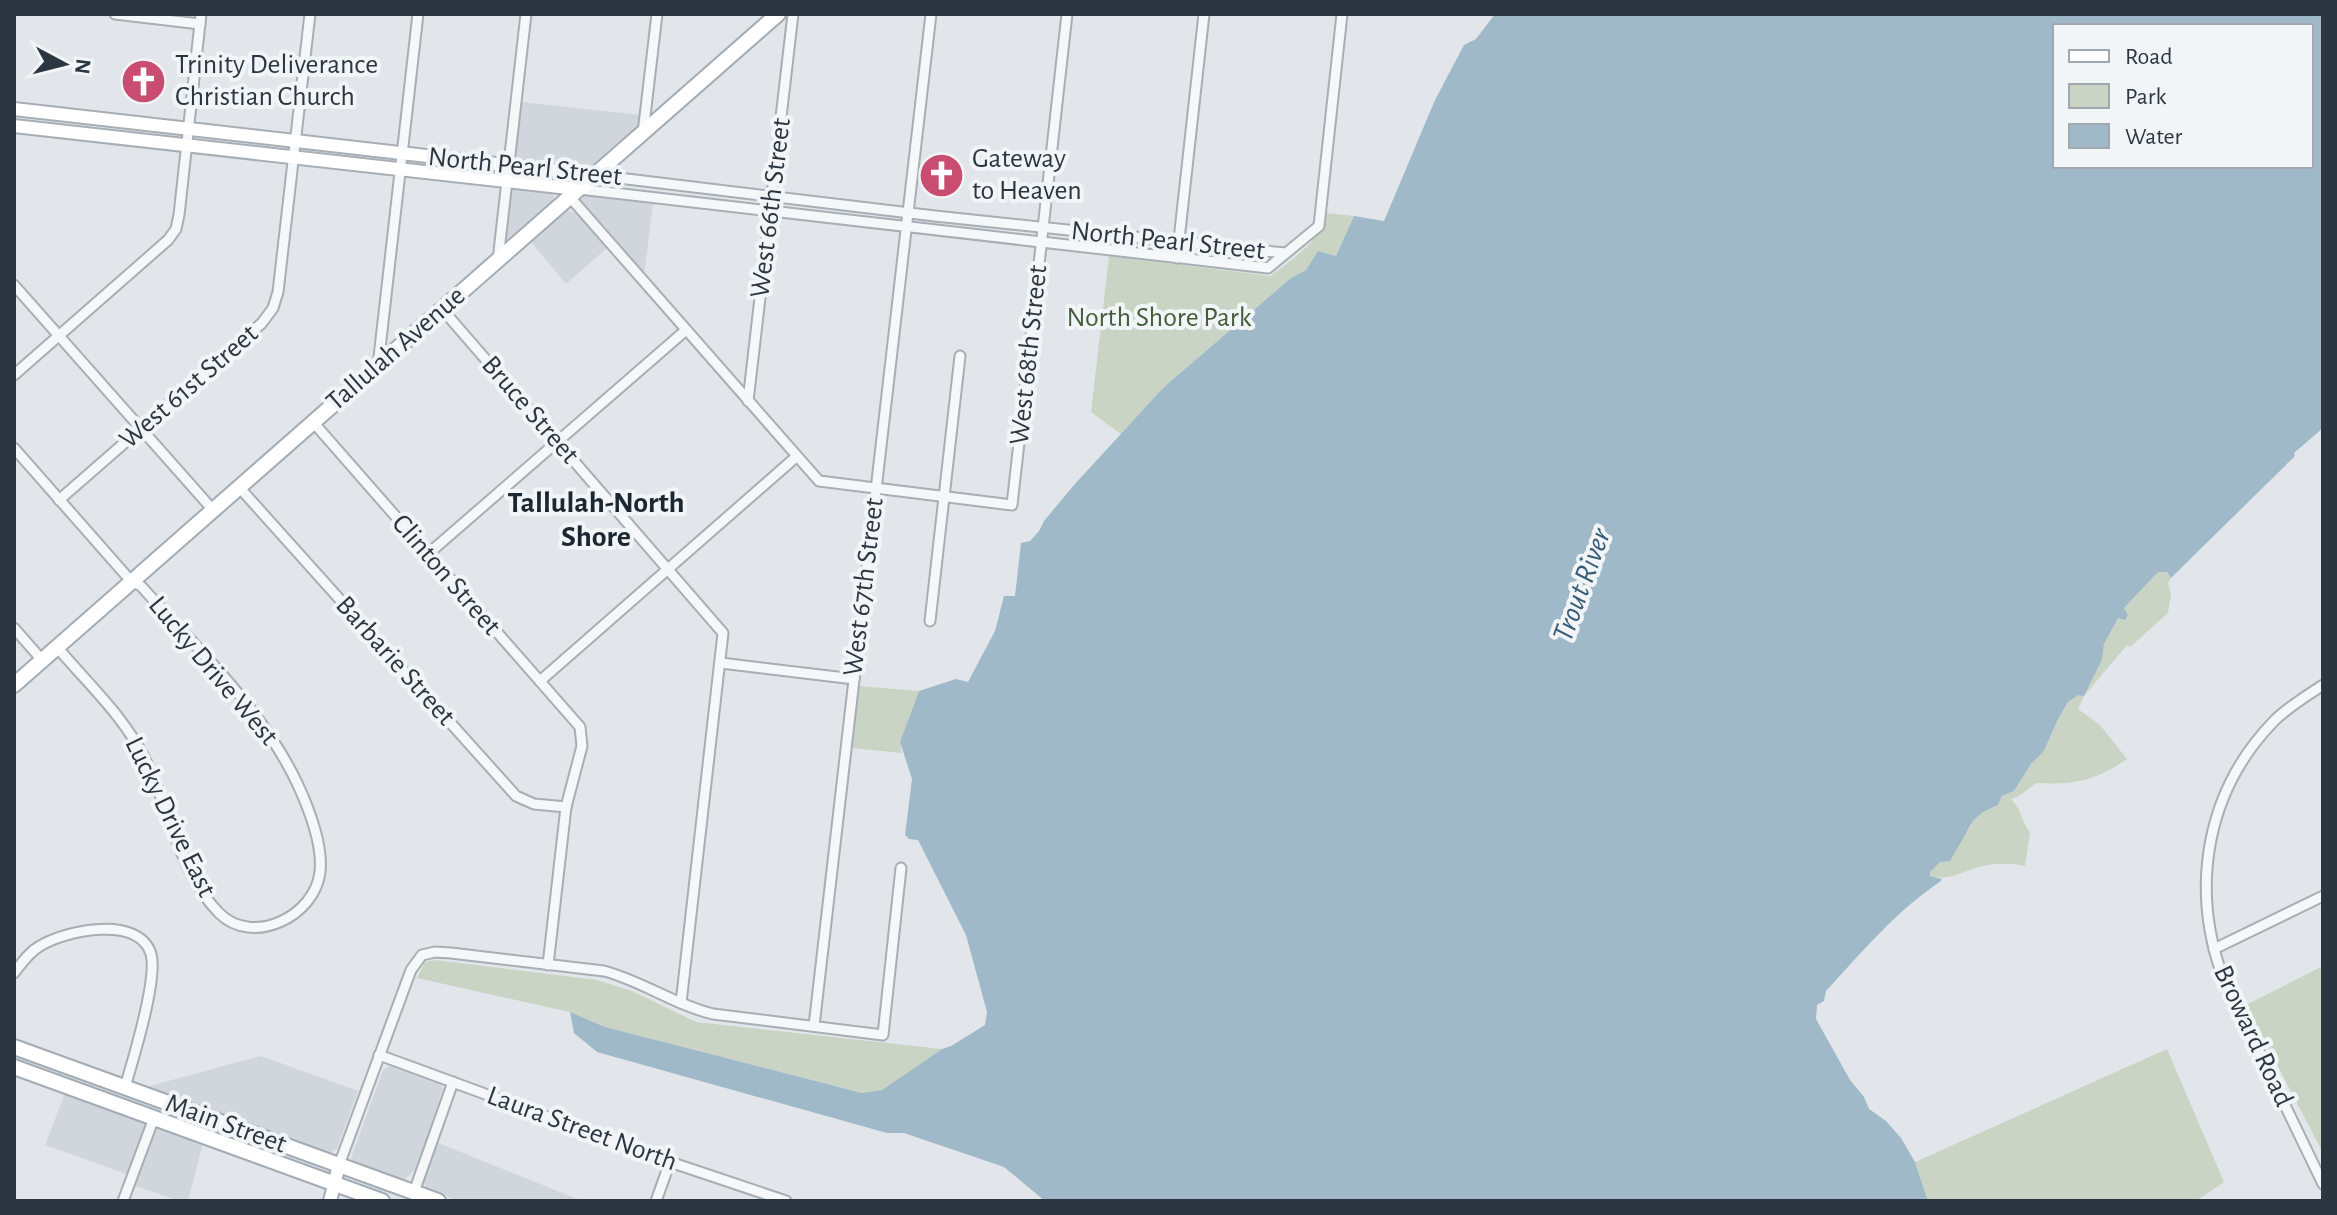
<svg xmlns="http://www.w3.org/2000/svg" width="2337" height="1215" font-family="'Alegreya Sans',sans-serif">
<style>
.built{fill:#d0d6dc}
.green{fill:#cad4c4}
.water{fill:#9fb9c8;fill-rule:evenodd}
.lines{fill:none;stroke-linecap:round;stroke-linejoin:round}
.street-casing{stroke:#a7aeb4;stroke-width:13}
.secondary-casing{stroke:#a7aeb4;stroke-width:16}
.primary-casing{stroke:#a2acb5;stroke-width:18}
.street{stroke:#f5f7f8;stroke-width:9}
.secondary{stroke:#fff;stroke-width:12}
.primary{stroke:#fff;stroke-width:14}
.labels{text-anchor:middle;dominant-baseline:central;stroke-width:8;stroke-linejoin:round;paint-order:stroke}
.poi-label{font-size:28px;fill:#2b3641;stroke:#f2f5f7;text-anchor:start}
.street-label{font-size:28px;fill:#2b3641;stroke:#f2f5f7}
.park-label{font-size:28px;fill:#455d39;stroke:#f2f5f7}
.neighbourhood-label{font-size:30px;font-weight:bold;fill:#1d2732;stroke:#f2f5f7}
.water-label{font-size:30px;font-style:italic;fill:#365b74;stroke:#f2f5f7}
</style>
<rect width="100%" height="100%" fill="#e2e6ea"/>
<g class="built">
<polygon points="521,102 640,115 639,125 590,167 514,159"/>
<polygon points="502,186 551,192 554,196 553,200 494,256"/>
<polygon points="586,195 653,204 644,275 584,206 581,200"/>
<polygon points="567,211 576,213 607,248 566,284 531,242"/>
<polygon points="261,1056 358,1091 337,1149 327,1153 146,1087"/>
<polygon points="390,1066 440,1084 443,1088 418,1167 404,1180 353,1162 351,1158 383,1070"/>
<polygon points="65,1093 203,1143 188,1201 180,1201 133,1185 135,1177 45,1145"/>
<polygon points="436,1142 582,1201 459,1201 427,1189 424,1183 426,1171"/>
</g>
<g class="green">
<path d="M1326 213 1354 216 1336 256 1318 251 1306 270 1291 278 1164 387 1122 435 1091 412 1109 256 1271 276C1292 258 1322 242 1326 213Z"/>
<path d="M2158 572H2167L2171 578 2168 583 2171 594 2168 613 2130 647 2127 645 2084 696 2078 709 2100 725 2127 759C2095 781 2074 785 2036 783L2019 796 2011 799C2021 809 2021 819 2030 833L2025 866C2009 863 1995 863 1979 867 1961 872 1950 881 1930 876L1929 872 1970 828 1973 821 1983 812 1998 805 2002 796 2014 791 2031 764 2044 751 2057 721 2068 702 2078 694 2084 696 2102 660 2104 644 2118 617 2125 620 2124 608Z"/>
<polygon points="859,686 919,691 900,742 902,753 852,748"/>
<polygon points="436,960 597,980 632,991 696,1022 942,1049 882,1090 862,1093 605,1027 570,1012 417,978 425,962"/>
<polygon points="2323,966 2323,1153 2246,1005"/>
<polygon points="2167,1049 2224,1182 2196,1201 1928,1201 1915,1162"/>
</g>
<path class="water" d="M1495 14H2323V428L2294 453 2295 456 2171 578 2167 572H2158L2124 608 2128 615 2125 620 2118 618 2104 644 2102 660 2084 696 2078 695 2068 702 2057 721 2044 751 2031 764 2014 791 2002 796 1998 805 1983 812 1973 821 1950 861 1940 862 1930 872V876L1942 879 1941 881C1896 911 1862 952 1826 991L1824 1001 1817 1005 1816 1019 1850 1080 1864 1097 1869 1109 1886 1121 1901 1138 1915 1162 1928 1201H1045L1004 1167 904 1133H887L597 1052 574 1033 570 1012 605 1027 862 1093 882 1090 942 1049 951 1046 985 1025 987 1012 966 935 918 840 909 839 905 835 912 779 900 742 919 691 956 679 968 682 995 631 1004 596H1015L1021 543 1030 541 1039 531 1044 521 1074 485 1164 387 1291 278 1306 270 1318 251 1336 256 1354 216 1384 221 1435 100 1464 45 1476 39ZM2055 26H2311V166H2055Z"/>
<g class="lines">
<defs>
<g id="street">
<polyline points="115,14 200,24"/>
<polyline points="643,133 657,14"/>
<polyline points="594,175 935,216 1285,253"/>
<polyline points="579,189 1268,268 1319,226 1342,14"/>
<polyline points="569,196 819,481 1012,505 1067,14"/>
<polyline points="1177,258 1204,14"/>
<polyline points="498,260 526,14"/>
<polyline points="14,285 213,510"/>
<polyline points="442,309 723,633 681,1003"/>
<polyline points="378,366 418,14"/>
<polyline points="14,375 168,240 176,229 179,215 201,14"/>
<polyline points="748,401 793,14"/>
<polyline points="313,422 580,727 582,746 566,807 548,965"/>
<path d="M14 448 131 581 141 586C197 649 262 708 298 785 309 809 323 845 320 872 315 916 253 947 219 913 179 872 170 810 146 761 125 717 87 683 57 647"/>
<polyline points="239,487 516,796 534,804 566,807"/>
<polyline points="59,500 262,323 273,308 278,292 310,14"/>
<polyline points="428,554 686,330"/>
<polyline points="930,621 960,356"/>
<polyline points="14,628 42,660"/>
<polyline points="721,663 854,679"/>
<polyline points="540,681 796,457"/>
<path d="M2323 685C2306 696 2288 707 2274 721 2207 790 2190 885 2222 975 2230 998 2243 1019 2254 1041 2277 1089 2300 1136 2323 1184"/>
<polyline points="2214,949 2323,896"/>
<path d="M14 973C21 964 29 952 40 946 66 930 139 915 151 954 158 979 133 1060 125 1087"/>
<polyline points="814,1026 931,14"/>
<polyline points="379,1055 670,1162 786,1201"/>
<path d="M339 1165 411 970 422 955 435 952 451 953 604 971C642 981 675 1005 713 1014L883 1035 901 868"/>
<polyline points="414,1192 453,1082"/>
<polyline points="123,1201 154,1118"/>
<polyline points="656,1201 670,1162"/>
</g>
<g id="secondary">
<polyline points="14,109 594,175"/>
<polyline points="14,126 577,189"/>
<polyline points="330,1201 339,1165"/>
</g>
<g id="primary">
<polyline points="14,685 778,14"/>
<polyline points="14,1047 438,1201"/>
<polyline points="14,1067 382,1201"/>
</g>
</defs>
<use href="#street" class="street-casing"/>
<use href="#secondary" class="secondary-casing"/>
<use href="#primary" class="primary-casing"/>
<use href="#street" class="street"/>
<use href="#secondary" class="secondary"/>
<use href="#primary" class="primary"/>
</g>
<defs>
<symbol id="church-disc" viewBox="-11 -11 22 22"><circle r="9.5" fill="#c94d71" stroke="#f2f5f7"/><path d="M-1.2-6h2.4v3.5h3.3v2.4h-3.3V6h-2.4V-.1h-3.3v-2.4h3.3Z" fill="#fff"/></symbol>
</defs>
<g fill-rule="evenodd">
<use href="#church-disc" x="118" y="56" width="51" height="51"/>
<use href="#church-disc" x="916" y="150" width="51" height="51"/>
</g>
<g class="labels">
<g class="poi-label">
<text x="175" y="65">Trinity Deliverance<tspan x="175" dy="32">Christian Church</tspan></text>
<text x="972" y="159">Gateway<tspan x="972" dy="32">to Heaven</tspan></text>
</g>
<g class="street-label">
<text transform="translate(525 167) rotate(6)">North Pearl Street</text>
<text transform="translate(771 208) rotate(-83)">West 66th Street</text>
<text transform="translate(1168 241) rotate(6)">North Pearl Street</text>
<text transform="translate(396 349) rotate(-41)">Tallulah Avenue</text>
<text transform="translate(1029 355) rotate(-84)">West 68th Street</text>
<text transform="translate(189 387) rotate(-41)">West 61st Street</text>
<text transform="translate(530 410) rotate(49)">Bruce Street</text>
<text transform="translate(446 575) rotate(49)">Clinton Street</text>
<text transform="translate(864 587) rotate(-83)">West 67th Street</text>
<text transform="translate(395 661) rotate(48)">Barbarie Street</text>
<text transform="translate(213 671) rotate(50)">Lucky Drive West</text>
<text transform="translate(170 817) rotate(64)">Lucky Drive East</text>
<text transform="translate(2253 1036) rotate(65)">Broward Road</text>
<text transform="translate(226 1124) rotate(20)">Main Street</text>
<text transform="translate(582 1129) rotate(20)">Laura Street North</text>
</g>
<g class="park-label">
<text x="1159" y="318">North Shore Park</text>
</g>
<g class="neighbourhood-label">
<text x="596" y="503">Tallulah-North<tspan x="596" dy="34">Shore</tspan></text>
</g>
<g class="water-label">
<text transform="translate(1582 585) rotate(-70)">Trout River</text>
</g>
</g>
<rect width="2337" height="1215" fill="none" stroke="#2b3641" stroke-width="32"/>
<rect x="2053" y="24" width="260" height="144" fill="#f2f5f7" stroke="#a2a9ae" stroke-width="2"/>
<rect x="2069" y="50" width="40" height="12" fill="#ffffff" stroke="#a2a9ae" stroke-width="2"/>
<text x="2125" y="64" font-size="24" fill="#2b3641">Road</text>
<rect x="2069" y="84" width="40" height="24" fill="#cad4c4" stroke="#a2a9ae" stroke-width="2"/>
<text x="2125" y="104" font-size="24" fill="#2b3641">Park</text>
<rect x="2069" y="124" width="40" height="24" fill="#9fb9c8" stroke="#a2a9ae" stroke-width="2"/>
<text x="2125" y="144" font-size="24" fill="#2b3641">Water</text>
<g transform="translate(64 64) rotate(97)" stroke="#f2f5f7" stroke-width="6" paint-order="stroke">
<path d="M0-6L14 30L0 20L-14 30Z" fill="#2b3641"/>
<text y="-12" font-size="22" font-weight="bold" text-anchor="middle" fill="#2b3641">N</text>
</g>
</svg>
